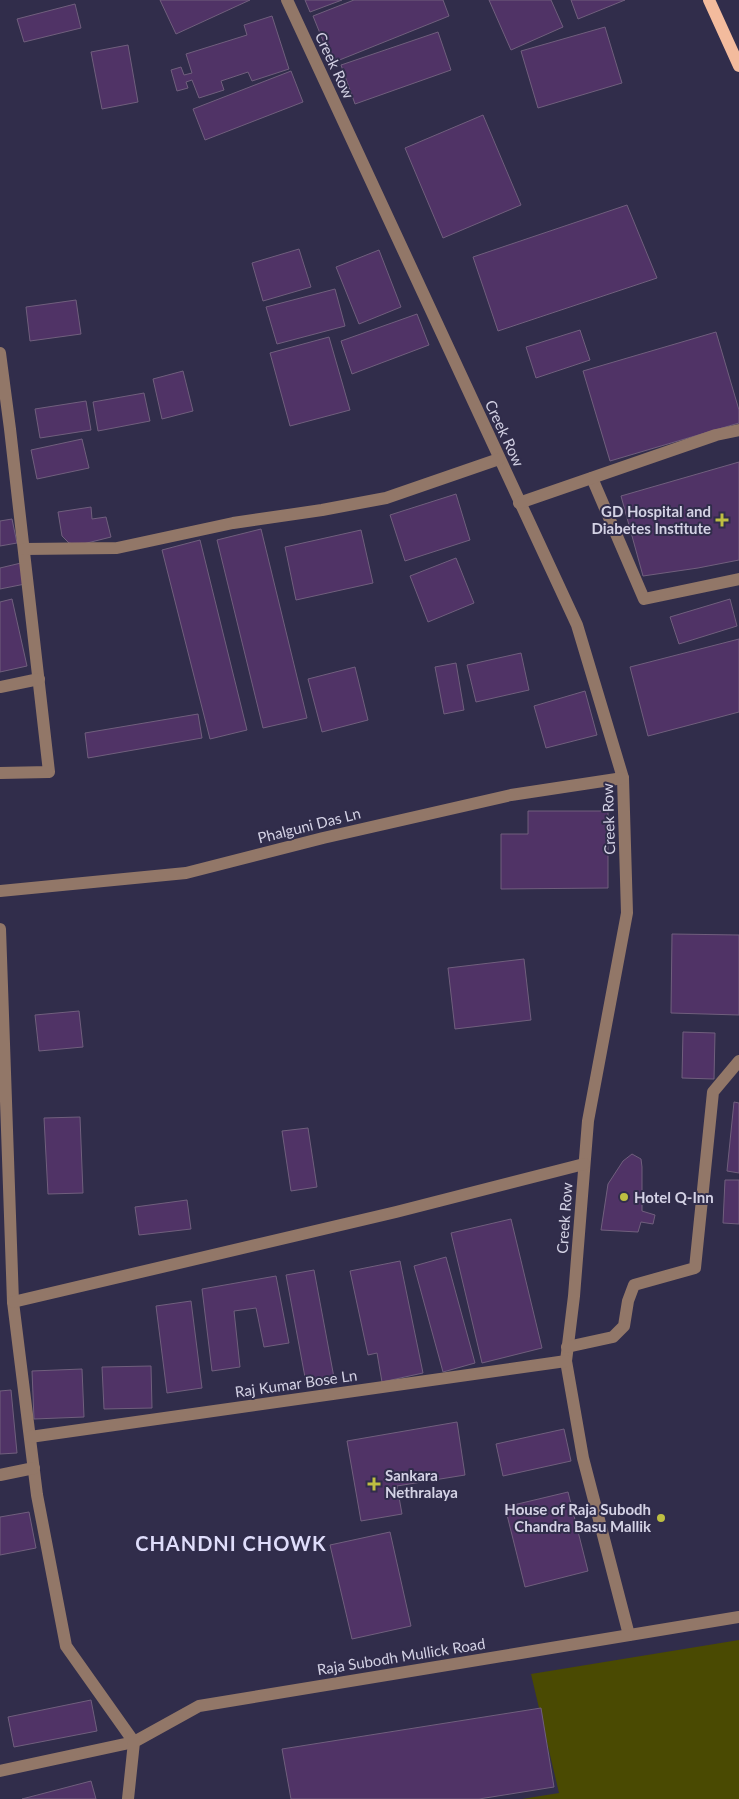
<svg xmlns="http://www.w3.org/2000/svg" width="739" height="1799" font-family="Lato,sans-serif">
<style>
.green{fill:#4a4a02}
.building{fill:#503366;stroke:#705f7d}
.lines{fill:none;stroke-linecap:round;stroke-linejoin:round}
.minor{stroke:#927768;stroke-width:12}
.major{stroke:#f3bb9d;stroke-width:12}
.poi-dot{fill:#bebf42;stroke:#312d4b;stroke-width:2}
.labels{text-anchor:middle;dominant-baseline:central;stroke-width:4;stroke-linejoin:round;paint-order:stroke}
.street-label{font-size:15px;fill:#d4d2e5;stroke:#312d4b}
.poi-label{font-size:15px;font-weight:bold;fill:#d4d2e5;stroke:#312d4b;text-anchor:end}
.district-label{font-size:20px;font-weight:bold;letter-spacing:1px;fill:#dfddfb;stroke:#312d4b}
</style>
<rect width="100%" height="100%" fill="#312d4b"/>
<polygon class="green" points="739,1640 739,1799 522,1799 559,1793 531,1674"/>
<g class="building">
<polygon points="160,0 250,0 176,34"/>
<polygon points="305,0 342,0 310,12"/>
<polygon points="354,0 443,0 449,16 332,63 313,16"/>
<polygon points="489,0 551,0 563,27 511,50"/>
<polygon points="571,0 625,0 578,19"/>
<polygon points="75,4 81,28 24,42 17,19"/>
<polygon points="272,16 289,69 252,81 248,72 221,81 224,90 199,98 192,80 186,82 188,88 177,91 171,70 181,67 184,75 192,73 186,54 247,35 244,25"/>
<polygon points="605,27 622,83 538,108 521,51"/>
<polygon points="438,32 451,70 355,104 341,65"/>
<polygon points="128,45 138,102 102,109 91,52"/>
<polygon points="291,71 303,102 205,140 193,109"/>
<polygon points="483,115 521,205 443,238 405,148"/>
<polygon points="627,205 657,278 498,331 473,257"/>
<polygon points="299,249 311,287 263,301 252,263"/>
<polygon points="379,250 401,307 359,324 336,267"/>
<polygon points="335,289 345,326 277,344 266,307"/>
<polygon points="76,300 81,334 30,341 26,307"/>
<polygon points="417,314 429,345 352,374 341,341"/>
<polygon points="580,330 590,360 536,378 526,347"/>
<polygon points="716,332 739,410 739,423 610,461 583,371"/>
<polygon points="329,337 350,410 290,426 270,353"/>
<polygon points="183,371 193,411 162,419 153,379"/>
<polygon points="144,393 150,421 98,431 93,402"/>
<polygon points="86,401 91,430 40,438 35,409"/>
<polygon points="82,439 89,468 37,479 31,450"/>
<polygon points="739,462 739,560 698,568 643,576 621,496"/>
<polygon points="456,494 470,540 405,561 390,515"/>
<polygon points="91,507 92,519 106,517 111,537 79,545 69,543 62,536 58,512"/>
<polygon points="12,519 17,543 0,546 0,521"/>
<polygon points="261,529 307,718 263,728 217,540"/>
<polygon points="361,530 373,583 296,600 285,547"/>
<polygon points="200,540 247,730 210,739 162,550"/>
<polygon points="456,558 474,603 428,622 410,576"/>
<polygon points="21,563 25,584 0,589 0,568"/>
<polygon points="12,599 27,666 0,672 0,602"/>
<polygon points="730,599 737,626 679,644 670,617"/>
<polygon points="739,639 739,712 648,736 630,667"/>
<polygon points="521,653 529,690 476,702 467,665"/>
<polygon points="456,663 464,710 444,714 435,667"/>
<polygon points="355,667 368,720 322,732 308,679"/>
<polygon points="585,691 597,735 546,748 534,706"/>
<polygon points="198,714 202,738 88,758 85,733"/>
<polygon points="528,811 608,811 608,888 501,889 501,834 528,834"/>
<polygon points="672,934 739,935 739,1015 671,1013"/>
<polygon points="524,959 531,1020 455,1029 448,968"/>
<polygon points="79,1011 83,1047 39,1051 35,1015"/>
<polygon points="683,1032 715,1033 714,1079 682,1078"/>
<polygon points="734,1102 739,1103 739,1173 727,1171"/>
<polygon points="80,1117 83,1193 48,1194 44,1118"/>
<polygon points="308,1128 317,1187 291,1191 282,1131"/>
<polygon points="632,1154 641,1159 642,1167 642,1211 655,1215 653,1224 641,1222 638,1232 601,1230 608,1184 623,1161"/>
<polygon points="725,1180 739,1180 739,1224 723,1223"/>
<polygon points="187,1200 191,1229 139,1235 135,1207"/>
<polygon points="511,1219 542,1348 482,1363 451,1233"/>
<polygon points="446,1257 475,1363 443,1372 414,1266"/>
<polygon points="400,1261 423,1373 382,1382 377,1353 368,1355 350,1271"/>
<polygon points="314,1270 335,1383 307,1388 286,1275"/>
<polygon points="276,1276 289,1343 264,1347 256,1308 234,1311 240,1367 212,1371 202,1289"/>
<polygon points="191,1301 202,1388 167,1393 156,1306"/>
<polygon points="151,1366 152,1408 104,1409 102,1367"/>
<polygon points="82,1369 84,1417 34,1419 32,1371"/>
<polygon points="11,1390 17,1453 0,1454 0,1391"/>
<polygon points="457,1422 465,1475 397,1486 402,1514 361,1521 347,1441"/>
<polygon points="564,1429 571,1461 503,1476 496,1444"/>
<polygon points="568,1492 588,1571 525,1587 505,1507"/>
<polygon points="29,1512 36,1548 0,1555 0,1517"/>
<polygon points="390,1532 411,1626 352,1639 330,1545"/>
<polygon points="91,1700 97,1731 14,1747 8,1717"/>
<polygon points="541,1708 554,1787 479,1799 291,1799 282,1749"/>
<polygon points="91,1781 96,1799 22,1799"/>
</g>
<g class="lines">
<g class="minor">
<polyline points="287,0 577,625 623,778 627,913 588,1121 574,1296 566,1361 583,1458 629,1635"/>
<polyline points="0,353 10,429 49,772 0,773"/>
<polyline points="592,478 644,599 739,579"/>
<polyline points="519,503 716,435 739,430"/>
<polyline points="24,549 117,548 233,523 322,510 386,498 499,459"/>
<polyline points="0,687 39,679"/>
<polyline points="0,891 186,873 323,838 511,795 623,778"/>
<polyline points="0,929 13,1302 37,1495 66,1646 134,1742 0,1771"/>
<polyline points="13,1302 396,1212 584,1164"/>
<polyline points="567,1347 613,1337 624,1326 628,1301 634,1285 695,1268 713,1092 739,1061"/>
<polyline points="30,1437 566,1361"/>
<polyline points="0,1475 34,1468"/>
<polyline points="128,1799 134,1742 199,1706 739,1617"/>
</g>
<polyline class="major" points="709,0 739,66"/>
</g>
<g class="poi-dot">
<path d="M719.5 512.5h5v5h5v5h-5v5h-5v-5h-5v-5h5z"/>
<circle cx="624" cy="1197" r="5"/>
<path d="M371.5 1476.5h5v5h5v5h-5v5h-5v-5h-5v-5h5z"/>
<circle cx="661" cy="1518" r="5"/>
</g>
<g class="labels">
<g class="street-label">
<text transform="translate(335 65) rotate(65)">Creek Row</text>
<text transform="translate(505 433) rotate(65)">Creek Row</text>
<text transform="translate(608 819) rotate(-92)">Creek Row</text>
<text transform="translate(309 825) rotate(-14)">Phalguni Das Ln</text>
<text transform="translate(564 1218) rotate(-86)">Creek Row</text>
<text transform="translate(296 1383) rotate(-8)">Raj Kumar Bose Ln</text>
<text transform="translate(401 1656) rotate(-9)">Raja Subodh Mullick Road</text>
</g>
<g class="poi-label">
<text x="711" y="511">GD Hospital and<tspan x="711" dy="17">Diabetes Institute</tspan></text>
<text x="634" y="1197" text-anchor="start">Hotel Q-Inn</text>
<text x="385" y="1475" text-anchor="start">Sankara<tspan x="385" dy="17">Nethralaya</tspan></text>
<text x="651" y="1509">House of Raja Subodh<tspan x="651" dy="17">Chandra Basu Mallik</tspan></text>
</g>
<g class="district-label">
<text x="231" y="1543">CHANDNI CHOWK</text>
</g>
</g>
</svg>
